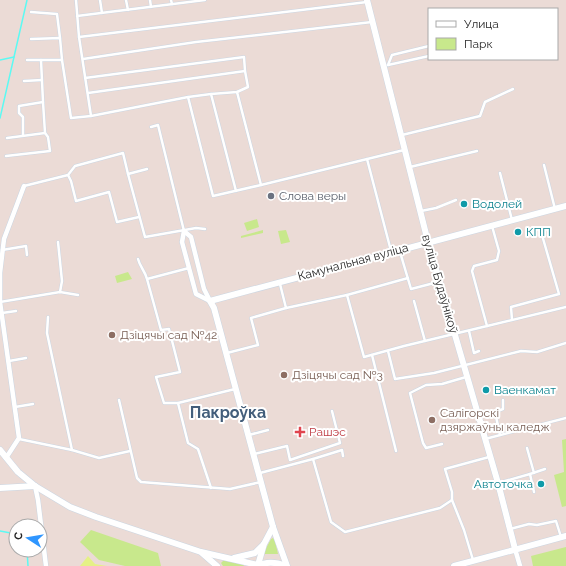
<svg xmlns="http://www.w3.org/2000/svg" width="566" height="566" font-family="Raleway,sans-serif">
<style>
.green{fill:#c8e88c}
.pitch{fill:#e5f186}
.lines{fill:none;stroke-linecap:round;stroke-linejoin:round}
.stream{stroke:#5cfaf3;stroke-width:1.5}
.lane-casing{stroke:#cbd6e2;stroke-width:3.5}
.street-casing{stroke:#cbd6e2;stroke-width:5.5}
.secondary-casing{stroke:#cbd6e2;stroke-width:7}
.lane{stroke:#fff;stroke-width:2.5}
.street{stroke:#fff;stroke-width:4.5}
.secondary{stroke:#fff;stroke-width:6}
.worship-dot{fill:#6b7280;stroke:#fff;stroke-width:1.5}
.culture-dot{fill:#0f9aa8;stroke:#fff;stroke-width:1.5}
.education-dot{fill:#8d6e63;stroke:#fff;stroke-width:1.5}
.health-dot{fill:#e0444e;stroke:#fff;stroke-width:1.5}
.labels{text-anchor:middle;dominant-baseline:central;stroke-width:4;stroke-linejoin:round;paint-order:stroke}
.worship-label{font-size:12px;fill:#5b616d;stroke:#fff;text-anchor:start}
.culture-label{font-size:12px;fill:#0d838f;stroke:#fff;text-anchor:start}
.street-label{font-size:12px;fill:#272727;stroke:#fff}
.education-label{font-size:12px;fill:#785e54;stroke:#fff;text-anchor:start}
.health-label{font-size:12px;fill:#be3a42;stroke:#fff;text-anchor:start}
.district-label{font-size:16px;font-weight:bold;fill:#435e7b;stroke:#fff}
</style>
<rect width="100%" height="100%" fill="#ebdbd6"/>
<g class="green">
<polygon points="257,219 259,227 247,231 244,223"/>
<polygon points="263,230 263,233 241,238 241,236"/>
<polygon points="286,230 290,242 281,244 278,231"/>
<polygon points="128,272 132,279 117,283 115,276"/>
<polygon points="566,439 566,506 562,507 554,475 564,472 562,440"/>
<polygon points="91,530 158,553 161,566 125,566 99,560 80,542"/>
<polygon points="273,538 275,541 278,554 263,554 271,539"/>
<polygon points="566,547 566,566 533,566 531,556"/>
<polygon points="224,560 243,564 244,566 223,566 221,563"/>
</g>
<polygon class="pitch" points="88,556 95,564 107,566 80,566"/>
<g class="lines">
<g class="stream">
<polyline points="0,60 14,57"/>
<polyline points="0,118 27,0"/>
<polyline points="0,531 16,534"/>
<polyline points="27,550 28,566"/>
</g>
<defs>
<g id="lane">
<polyline points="76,0 79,37 91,116"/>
<polyline points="100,0 102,13"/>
<polyline points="126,0 128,10"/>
<polyline points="150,0 151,7"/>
<polyline points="171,0 172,4"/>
<polyline points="31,12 57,14 60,38"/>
<polyline points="77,16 205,0"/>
<polyline points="79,37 367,2"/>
<polyline points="31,39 60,38 62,60"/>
<polyline points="83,59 196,42 372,22"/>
<polyline points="27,60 62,60 71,118 91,116 188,97 213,196 261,185"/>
<polyline points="388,65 392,55 429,46"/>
<polyline points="388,65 429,56"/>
<polyline points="85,78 244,57 245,71 248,87 237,92 211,94 236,191"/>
<polyline points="24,81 42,80"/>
<polyline points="237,92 261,185 404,150"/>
<polyline points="88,93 245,71"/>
<polyline points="188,97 211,94"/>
<polyline points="151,127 158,125 184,231"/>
<polyline points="23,135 23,117 19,113 19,106 43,102 41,60"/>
<polyline points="402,135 480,116 485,102 513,89"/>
<polyline points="7,138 45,133"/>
<polyline points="6,156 50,151 48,137 45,133 43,102"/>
<polyline points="367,159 391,251"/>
<polyline points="544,165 555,209"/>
<polyline points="410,167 477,151"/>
<polyline points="500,173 512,220"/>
<polyline points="128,174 145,237 196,228 205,229"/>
<polyline points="68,175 71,181 76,201 109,192 117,222 139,217"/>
<polyline points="24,186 68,175 75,166 123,153 128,174 147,169"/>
<polyline points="421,211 436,208 456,200"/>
<polyline points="58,242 62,281 60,292"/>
<polyline points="2,250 26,246 27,255"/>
<polyline points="400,252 411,289 438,282"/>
<path d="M138 259C140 267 145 271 147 279"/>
<polyline points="189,268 147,279 161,330 169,329 180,372 156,377 164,403 178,403 235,389"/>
<polyline points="408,278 347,295 364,357 404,346 487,326 472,271 474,266 497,260 499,251 492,226"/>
<polyline points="280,284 286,308 347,295"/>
<polyline points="414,301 425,341"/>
<polyline points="0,302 60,292 78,295"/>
<polyline points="2,313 16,311"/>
<polyline points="48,317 47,333 72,450"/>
<polyline points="512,320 511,307 559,294 542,235"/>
<polyline points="487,326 566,307"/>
<polyline points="469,331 474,353 479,351"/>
<polyline points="388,351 395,379 434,373 521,351 537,352 566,343"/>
<polyline points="227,353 258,345 251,318 286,308"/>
<polyline points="372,355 396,451"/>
<polyline points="9,361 26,358"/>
<polyline points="119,400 137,478 141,482 230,489 261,482"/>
<polyline points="178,403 188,443 198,449 211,488"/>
<polyline points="15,407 33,404"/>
<polyline points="249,435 268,430"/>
<polyline points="500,435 495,412 503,409 503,400"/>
<polyline points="19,439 72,450 99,458 130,451"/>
<polyline points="485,439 566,418"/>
<polyline points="442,444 426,448 423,443 410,393 426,385 442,384 466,377"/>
<polyline points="527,448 534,473"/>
<polyline points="254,454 287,446 290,460 340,443 332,411"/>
<polyline points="343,456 342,450 313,459 331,522 345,532 440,508 452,500 452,492 445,469 489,457"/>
<polyline points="260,473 313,459"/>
<polyline points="530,474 545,469"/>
<polyline points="498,483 530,474 534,492"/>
<polyline points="452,500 464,530 473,560"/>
<polyline points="510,529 529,524 537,525 556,521 561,537"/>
</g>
<g id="street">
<polyline points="184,231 182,242 196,294 210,301"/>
<polyline points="184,231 191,237 204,289 210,301"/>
<polyline points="6,458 19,438 0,302 0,273 4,239 24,186"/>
<polyline points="35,486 38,500 46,566"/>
<polyline points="515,549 520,566"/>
</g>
<g id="secondary">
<polyline points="367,0 428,242 498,483 515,549"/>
<polyline points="0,450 18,472 35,486 70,507 96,517 201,552 258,565"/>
<polyline points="0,488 35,486"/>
<polyline points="202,553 217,566"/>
<polyline points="234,558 255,553 263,545"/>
<polyline points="258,565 264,544 273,527"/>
<path d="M257 566C267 561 276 562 286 566"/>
<polyline points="287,566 273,527 214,308 210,301 566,206"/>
<polyline points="454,566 566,536"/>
</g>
</defs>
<use href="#lane" class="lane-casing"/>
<use href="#street" class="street-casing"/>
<use href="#secondary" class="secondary-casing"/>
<use href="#lane" class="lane"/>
<use href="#street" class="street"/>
<use href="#secondary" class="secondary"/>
</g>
<circle class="worship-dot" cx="271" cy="196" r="4"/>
<g class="culture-dot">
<circle cx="464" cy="204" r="4"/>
<circle cx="518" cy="232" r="4"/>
<circle cx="486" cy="390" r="4"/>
<circle cx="541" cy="484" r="4"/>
</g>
<g class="education-dot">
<circle cx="112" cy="335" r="4"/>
<circle cx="284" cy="375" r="4"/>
<circle cx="432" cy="420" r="4"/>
</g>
<path class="health-dot" d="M298 426h4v4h4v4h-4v4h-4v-4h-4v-4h4z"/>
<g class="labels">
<g class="worship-label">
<text x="279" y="196">Слова веры</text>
</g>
<g class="culture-label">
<text x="472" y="204">Водолей</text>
<text x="526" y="232">КПП</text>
<text x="494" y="390">Ваенкамат</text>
<text x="533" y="484" text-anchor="end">Автоточка</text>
</g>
<g class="street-label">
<text transform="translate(353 262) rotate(-15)">Камунальная вуліца</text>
<text transform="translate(440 284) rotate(74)">вуліца Будаўнікоў</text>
</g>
<g class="education-label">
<text x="120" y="335">Дзіцячы сад №42</text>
<text x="292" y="375">Дзіцячы сад №3</text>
<text x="440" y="413">Салігорскі<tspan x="440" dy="14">дзяржаўны каледж</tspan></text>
</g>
<g class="health-label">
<text x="309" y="432">Рашэс</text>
</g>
<g class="district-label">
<text x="228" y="412">Пакроўка</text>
</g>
</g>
<rect x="428" y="8" width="130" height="52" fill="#ffffff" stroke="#a9a9a9"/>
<rect x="436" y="21" width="20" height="6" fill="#ffffff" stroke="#a9a9a9"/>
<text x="464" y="28" font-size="12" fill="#272727">Улица</text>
<rect x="436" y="38" width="20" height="12" fill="#c8e88c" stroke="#a9a9a9"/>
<text x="464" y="48" font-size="12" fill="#272727">Парк</text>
<g transform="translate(28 538) rotate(282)"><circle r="19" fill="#ffffff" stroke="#a9a9a9"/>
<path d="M0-3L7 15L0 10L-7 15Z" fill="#2f96ff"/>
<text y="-6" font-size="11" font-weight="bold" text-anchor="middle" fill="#272727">С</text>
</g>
</svg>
